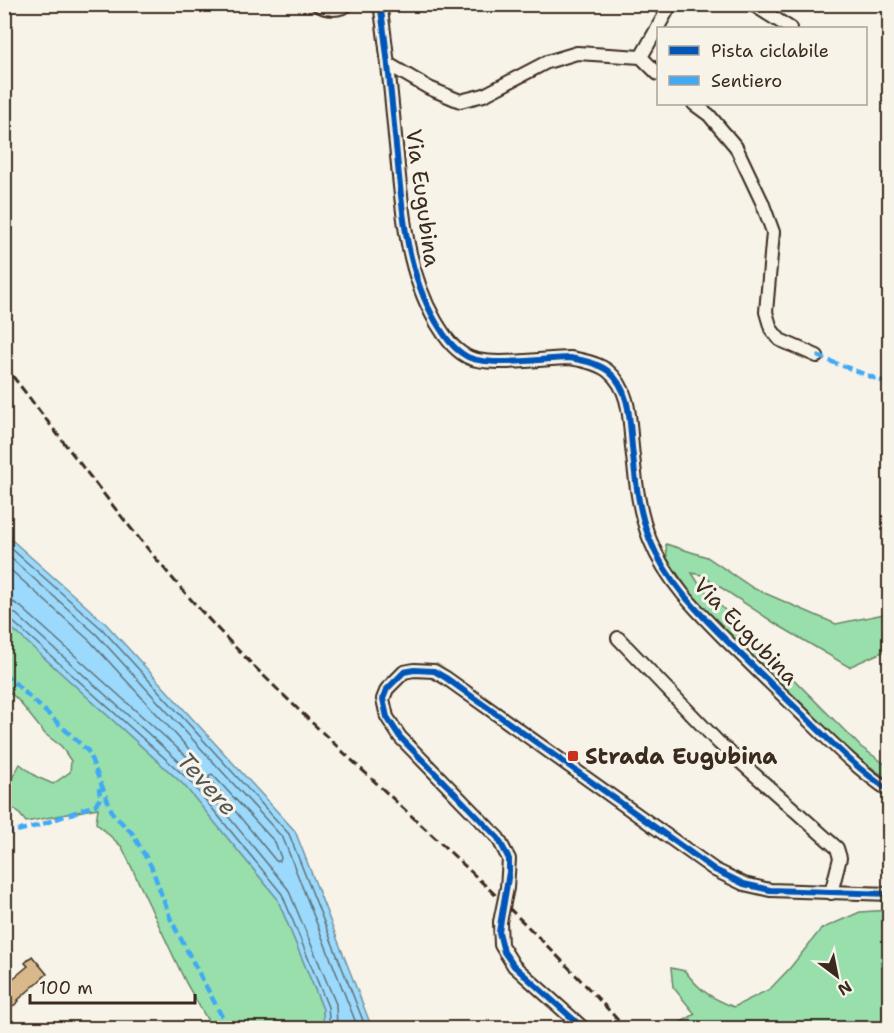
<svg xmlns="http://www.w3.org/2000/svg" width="894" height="1033" font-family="'Shantell Sans',sans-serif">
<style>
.green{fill:#98dfac;stroke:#6a8465;stroke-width:1.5}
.water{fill:#9bdafc;stroke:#7594a3;stroke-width:1.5}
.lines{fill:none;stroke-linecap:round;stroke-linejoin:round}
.shore{stroke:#617077;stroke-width:1.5}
.building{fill:#d9b98c;stroke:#3b2a1e;stroke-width:1.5}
.minor-casing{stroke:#3b2a1e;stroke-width:16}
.minor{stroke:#f7f3e8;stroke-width:12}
.rail{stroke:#3b2a1e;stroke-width:3;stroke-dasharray:9 4.5;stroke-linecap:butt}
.minor-bridge-casing{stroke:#3b2a1e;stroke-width:16;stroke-linecap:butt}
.minor-bridge{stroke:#f7f3e8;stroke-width:12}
.quiet{stroke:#3fa9f5;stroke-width:4.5;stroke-dasharray:9 4.5;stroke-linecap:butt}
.cycleway-casing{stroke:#f7f3e8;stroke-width:10}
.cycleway{stroke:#0057b8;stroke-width:6}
.poi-dot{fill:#c8321e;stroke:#f7f3e8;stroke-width:2}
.labels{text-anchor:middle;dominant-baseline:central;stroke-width:6;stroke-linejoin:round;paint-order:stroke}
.street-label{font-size:22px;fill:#3b2a1e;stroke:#f7f3e8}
.poi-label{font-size:22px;font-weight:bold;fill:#3b2a1e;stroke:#f7f3e8;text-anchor:start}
.water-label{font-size:24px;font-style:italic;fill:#535656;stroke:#f7f3e8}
</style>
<rect width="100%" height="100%" fill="#f7f3e8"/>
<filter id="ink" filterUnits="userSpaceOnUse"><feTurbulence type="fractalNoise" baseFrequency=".0167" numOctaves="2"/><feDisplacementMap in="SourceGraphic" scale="12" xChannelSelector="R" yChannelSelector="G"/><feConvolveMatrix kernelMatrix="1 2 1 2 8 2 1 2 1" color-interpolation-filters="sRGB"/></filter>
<g filter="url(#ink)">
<g class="green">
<polygon points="666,544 707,557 753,588 836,624 889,613 889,649 849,667 776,624 702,575 692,573 699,584 861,747 889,767 889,780 857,757 703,612 667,558"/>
<polygon points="5,622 184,785 277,898 323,1009 324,1028 212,1028 186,983 122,847 96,823 98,808 26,822 17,811 5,803 5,791 20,764 37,777 53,784 70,772 71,761 61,746 45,734 18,700 5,688"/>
<path d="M889 910V1028H663L680 1023 695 1014 673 987 671 968 685 971C700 991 711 998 734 1007L770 989 790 968 821 929 860 912Z"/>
</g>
<polygon class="water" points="5,534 106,624 295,831 372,1028 324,1028 323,1009 277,898 184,785 5,622"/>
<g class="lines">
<g class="shore">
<polyline points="4,542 102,629 289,834 366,1028"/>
<polyline points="4,552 96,634 283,838 358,1028"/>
<polyline points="4,564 90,641 199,760 199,764 195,764 21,607 13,602 4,601"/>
<polyline points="4,610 16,614 194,775 288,889 336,1004 337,1028"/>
<polyline points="4,618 11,620 189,780 282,894 328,1007 330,1028"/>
<polygon points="212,774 275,842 281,858 280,861 276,861 209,779 209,776"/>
</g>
</g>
<polygon class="building" points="32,956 47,974 18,1000 19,1001 10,1009 4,1002 4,986 28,966 25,963"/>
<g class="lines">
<defs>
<g id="minor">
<path d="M317 4C325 10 340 11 348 4"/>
<path d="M380 4C387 48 391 92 395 136 402 200 403 265 436 322 444 335 452 348 466 356 486 368 544 358 570 358 582 360 598 363 608 371 633 391 629 427 633 456 636 484 639 513 650 540 666 580 696 610 726 640 749 662 772 685 795 707 825 736 855 768 890 791"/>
<polyline points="752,4 790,28"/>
<polyline points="641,57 671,4"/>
<polyline points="388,64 429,88 460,101 484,95 547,62 577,53 641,57 658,74"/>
<polyline points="694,104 709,115 736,147 762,202 773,232 766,312 771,329 780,340 817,356"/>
<polyline points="618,638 719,743 837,848 840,858 831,893"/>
<polyline points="507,888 509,859 498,838 400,737 387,717 383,699 387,689 404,672 414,670 434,671 446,678 715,870 744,884 770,890 890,894"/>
<polyline points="500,922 501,945 514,966 583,1028"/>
</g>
</defs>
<use href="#minor" class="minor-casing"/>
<use href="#minor" class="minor"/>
<path class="rail" d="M4 365C79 461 151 561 236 648 363 777 504 893 625 1028"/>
<defs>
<polyline id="minor-bridge" points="500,922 507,888"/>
</defs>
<use href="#minor-bridge" class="minor-bridge-casing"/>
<use href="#minor-bridge" class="minor-bridge"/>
<g class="quiet">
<polyline points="817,356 890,384"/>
<polyline points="4,673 88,751 113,814 132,833 151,866 171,920 228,1028"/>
<polyline points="4,834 37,826 95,805 100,799 99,788"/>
</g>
<defs>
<g id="cycleway">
<path d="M380 4C387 48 391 92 395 136 402 200 403 265 436 322 444 335 452 348 466 356 486 368 544 358 570 358 582 360 598 363 608 371 633 391 629 427 633 456 636 484 639 513 650 540 666 580 696 610 726 640 749 662 772 685 795 707 825 736 855 768 890 791"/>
<polyline points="583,1028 514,966 504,952 499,932 509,872 509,859 498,838 400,737 387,717 383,699 387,689 404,672 414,670 434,671 446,678 715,870 744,884 770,890 890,894"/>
</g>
</defs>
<use href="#cycleway" class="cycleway-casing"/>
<use href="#cycleway" class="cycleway"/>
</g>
</g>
<rect class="poi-dot" x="567" y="750" width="12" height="12" rx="3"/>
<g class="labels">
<g class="street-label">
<text transform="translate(423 198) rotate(82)">Via Eugubina</text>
<text transform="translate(746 631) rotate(46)">Via Eugubina</text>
</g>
<g class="poi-label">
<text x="585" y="756">Strada Eugubina</text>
</g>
<g class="water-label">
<text transform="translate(207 784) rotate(48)">Tevere</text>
</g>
</g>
<rect width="894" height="1033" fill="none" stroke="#f7f3e8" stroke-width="24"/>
<rect x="12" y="12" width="870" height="1009" fill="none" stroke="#3b2a1e" stroke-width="2" filter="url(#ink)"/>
<rect x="657" y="27" width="210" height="78" fill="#f7f3e8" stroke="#aca397" stroke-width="1.5"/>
<rect x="669" y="46" width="30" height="9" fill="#0057b8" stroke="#aca397" stroke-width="1.5"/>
<text x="711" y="57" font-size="18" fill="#3b2a1e">Pista ciclabile</text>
<rect x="669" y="76" width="30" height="9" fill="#3fa9f5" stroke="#aca397" stroke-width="1.5"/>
<text x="711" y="87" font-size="18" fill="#3b2a1e">Sentiero</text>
<g transform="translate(837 976) rotate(148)" stroke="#f7f3e8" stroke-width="4.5" paint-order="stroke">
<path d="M0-4.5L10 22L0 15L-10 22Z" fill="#3b2a1e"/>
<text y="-9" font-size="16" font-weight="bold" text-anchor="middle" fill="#3b2a1e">N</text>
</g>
<path d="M30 994v9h165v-9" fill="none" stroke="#3b2a1e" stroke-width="3"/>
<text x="39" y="994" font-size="18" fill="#3b2a1e" stroke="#f7f3e8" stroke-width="4.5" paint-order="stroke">100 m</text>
</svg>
